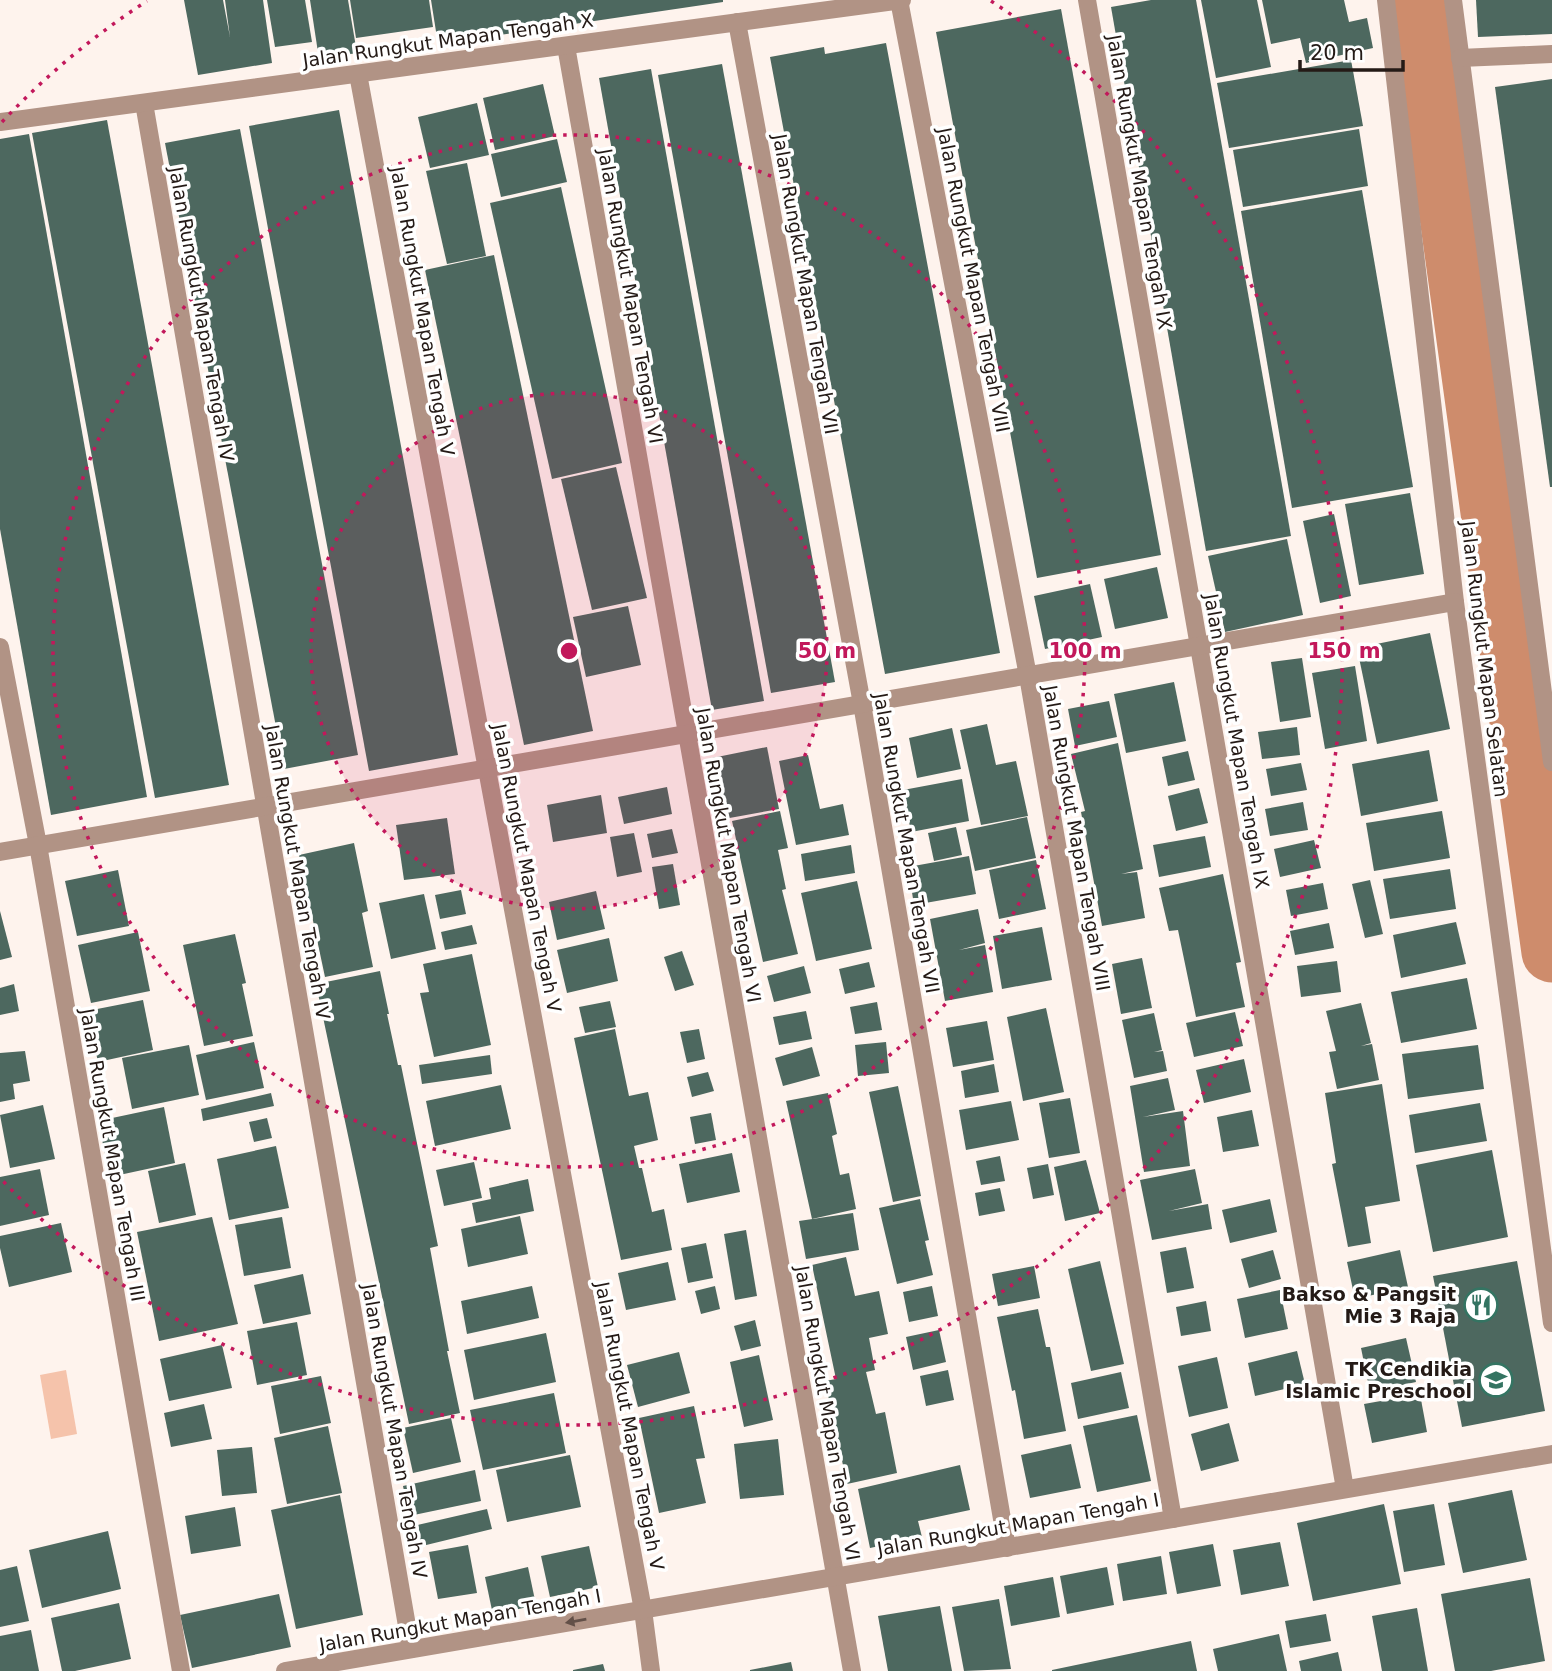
<svg xmlns="http://www.w3.org/2000/svg" width="1552" height="1671" font-family="'DejaVu Sans',sans-serif">
<style>
.green{fill:#f5c3ab}
.lines{fill:none;stroke-linecap:round;stroke-linejoin:round}
.river{stroke:#ce8c6c;stroke-width:61}
.building{fill:#4d685f}
.minor{stroke:#b19385;stroke-width:18}
.oneway{fill:#635048}
.ring{fill:none;stroke:#c2185b;stroke-width:3.5;stroke-dasharray:3.5 7}
.labels{text-anchor:middle;dominant-baseline:central;stroke-width:7;stroke-linejoin:round;paint-order:stroke}
.street-label{font-size:19px;fill:#241a16;stroke:#fff}
.poi-label{font-size:19px;font-weight:bold;fill:#241a16;stroke:#fff;text-anchor:end}
.centre{fill:#c2185b;stroke:#fff;stroke-width:3.5}
.ring-label{font-size:21px;text-anchor:middle;font-weight:bold;fill:#c2185b;stroke:#fff;stroke-width:7;stroke-linejoin:round;paint-order:stroke}
</style>
<rect width="100%" height="100%" fill="#fef3ed"/>
<polygon class="green" points="66,1370 77,1434 51,1439 40,1375"/>
<g class="lines">
<polyline class="river" points="1420,0 1552,952"/>
</g>
<g class="building">
<polygon points="184,0 223,0 230,37 225,0 263,0 272,63 198,75"/>
<polygon points="267,0 305,0 312,42 275,47"/>
<polygon points="310,0 348,0 357,53 319,59"/>
<polygon points="350,0 429,0 433,27 356,38"/>
<polygon points="431,0 723,0 723,2 438,44"/>
<polygon points="1151,0 1196,0 1291,536 1206,551 1111,7"/>
<polygon points="1201,0 1257,0 1271,67 1216,78"/>
<polygon points="1262,0 1344,0 1349,22 1367,18 1373,48 1306,63 1300,38 1271,44"/>
<polygon points="1476,0 1552,0 1552,34 1478,37"/>
<polygon points="1061,9 1161,555 1037,578 936,32"/>
<polygon points="886,43 1000,653 885,674 770,57 824,47 825,54"/>
<polygon points="1351,60 1363,126 1229,148 1217,83"/>
<polygon points="722,64 835,682 771,693 658,75"/>
<polygon points="651,69 764,701 712,710 599,78"/>
<polygon points="1552,79 1552,487 1550,487 1495,87"/>
<polygon points="543,84 555,136 495,150 483,98"/>
<polygon points="477,103 489,155 430,168 418,117"/>
<polygon points="339,110 458,755 369,771 249,126"/>
<polygon points="107,120 229,785 155,798 32,133"/>
<polygon points="240,129 358,755 284,769 165,143"/>
<polygon points="1359,129 1368,186 1243,207 1233,150"/>
<polygon points="29,134 147,797 51,815 0,529 0,139"/>
<polygon points="557,139 567,182 501,197 491,154"/>
<polygon points="467,163 486,256 447,264 426,171"/>
<polygon points="561,187 622,463 552,479 490,203"/>
<polygon points="1362,190 1413,487 1292,508 1241,211"/>
<polygon points="494,255 593,731 524,745 425,270"/>
<polygon points="616,467 647,598 592,610 561,479"/>
<polygon points="1410,493 1424,574 1359,585 1345,504"/>
<polygon points="1334,514 1351,596 1320,603 1303,521"/>
<polygon points="1287,539 1303,615 1225,632 1208,556"/>
<polygon points="1157,567 1168,618 1115,629 1104,579"/>
<polygon points="1090,584 1102,637 1045,649 1034,596"/>
<polygon points="628,606 641,665 586,677 573,617"/>
<polygon points="1430,633 1450,729 1377,744 1357,648"/>
<polygon points="1302,658 1311,717 1280,722 1271,662"/>
<polygon points="1355,666 1367,741 1325,749 1312,673"/>
<polygon points="1174,682 1186,741 1126,753 1114,694"/>
<polygon points="1109,701 1117,737 1075,746 1068,709"/>
<polygon points="987,724 996,765 1016,761 1028,816 981,825 960,730"/>
<polygon points="1297,727 1300,755 1262,759 1258,732"/>
<polygon points="952,728 961,769 917,778 909,738"/>
<polygon points="1118,743 1143,869 1121,874 1137,872 1145,918 1102,926 1081,812 1085,811 1071,754"/>
<polygon points="767,747 779,809 724,819 712,758"/>
<polygon points="1429,750 1438,801 1361,816 1352,764"/>
<polygon points="1188,751 1195,780 1168,786 1162,757"/>
<polygon points="808,755 820,809 843,804 849,835 796,845 779,761"/>
<polygon points="1301,763 1307,790 1271,796 1266,769"/>
<polygon points="962,779 969,821 911,832 903,790"/>
<polygon points="667,787 672,814 624,824 618,797"/>
<polygon points="1199,788 1208,823 1176,831 1168,796"/>
<polygon points="601,795 607,833 553,842 547,805"/>
<polygon points="1303,802 1308,830 1270,836 1265,809"/>
<polygon points="780,811 788,848 778,850 786,889 782,890 798,954 763,962 732,821"/>
<polygon points="1442,811 1450,858 1374,871 1366,823"/>
<polygon points="1027,817 1036,858 975,871 966,830"/>
<polygon points="447,818 455,874 404,880 396,825"/>
<polygon points="956,827 962,855 934,861 928,833"/>
<polygon points="672,829 678,853 652,858 647,834"/>
<polygon points="634,833 642,872 617,877 610,837"/>
<polygon points="1205,836 1211,867 1159,877 1153,845"/>
<polygon points="1314,840 1321,868 1280,877 1274,849"/>
<polygon points="354,843 368,911 362,913 373,967 325,977 299,855"/>
<polygon points="851,845 855,873 805,881 801,854"/>
<polygon points="969,856 976,894 914,905 908,867"/>
<polygon points="1036,860 1046,909 999,919 989,870"/>
<polygon points="673,864 680,905 659,909 652,867"/>
<polygon points="1450,869 1456,909 1390,919 1383,879"/>
<polygon points="118,870 129,926 77,936 65,881"/>
<polygon points="1223,874 1241,962 1236,963 1245,1007 1196,1017 1178,930 1169,931 1159,888"/>
<polygon points="1370,880 1383,934 1365,938 1352,884"/>
<polygon points="857,881 872,949 816,961 801,893"/>
<polygon points="1323,883 1328,909 1291,916 1286,890"/>
<polygon points="461,890 466,914 440,919 435,895"/>
<polygon points="596,891 605,929 557,940 549,902"/>
<polygon points="424,894 436,949 391,959 379,903"/>
<polygon points="978,909 985,943 959,950 985,945 993,992 945,1001 930,919"/>
<polygon points="0,911 12,957 0,960"/>
<polygon points="1456,922 1466,964 1401,978 1393,935"/>
<polygon points="1329,923 1334,948 1295,955 1290,931"/>
<polygon points="472,925 477,944 445,950 441,932"/>
<polygon points="1042,927 1052,980 1002,989 993,936"/>
<polygon points="138,932 150,991 91,1003 78,945"/>
<polygon points="235,934 246,983 242,984 253,1036 204,1046 183,945"/>
<polygon points="609,938 618,981 567,993 557,950"/>
<polygon points="682,951 694,985 675,991 664,957"/>
<polygon points="472,954 491,1045 434,1057 420,993 429,992 423,964"/>
<polygon points="1142,958 1152,1008 1121,1014 1112,964"/>
<polygon points="1337,961 1341,992 1301,997 1297,966"/>
<polygon points="869,962 875,987 845,994 839,969"/>
<polygon points="804,966 811,993 774,1002 767,976"/>
<polygon points="380,971 389,1014 387,1014 398,1065 401,1065 438,1246 430,1248 449,1351 447,1351 460,1413 409,1424 316,984"/>
<polygon points="1467,978 1477,1029 1401,1043 1391,992"/>
<polygon points="14,984 19,1011 0,1015 0,988"/>
<polygon points="143,1000 153,1050 98,1062 87,1011"/>
<polygon points="610,1001 616,1027 585,1033 579,1007"/>
<polygon points="877,1002 882,1030 855,1034 850,1007"/>
<polygon points="1361,1003 1371,1043 1361,1046 1372,1044 1379,1080 1337,1089 1329,1052 1336,1051 1326,1011"/>
<polygon points="1046,1008 1064,1092 1023,1101 1007,1017"/>
<polygon points="806,1011 812,1039 779,1045 773,1017"/>
<polygon points="1235,1012 1243,1046 1194,1057 1186,1023"/>
<polygon points="1154,1013 1162,1050 1154,1052 1163,1051 1167,1071 1134,1078 1122,1020"/>
<polygon points="987,1021 994,1060 953,1067 946,1028"/>
<polygon points="615,1029 629,1096 648,1092 658,1140 634,1146 639,1168 642,1168 652,1212 664,1209 672,1250 621,1260 574,1038"/>
<polygon points="699,1029 705,1059 687,1063 680,1032"/>
<polygon points="254,1042 264,1088 206,1100 196,1055"/>
<polygon points="886,1042 889,1073 858,1076 855,1045"/>
<polygon points="189,1045 199,1095 132,1109 122,1058"/>
<polygon points="1478,1045 1484,1089 1408,1099 1402,1054"/>
<polygon points="812,1047 820,1076 783,1086 775,1058"/>
<polygon points="25,1051 30,1081 13,1084 15,1099 0,1102 0,1053"/>
<polygon points="490,1055 492,1074 422,1084 419,1065"/>
<polygon points="1244,1059 1251,1092 1204,1103 1196,1070"/>
<polygon points="994,1064 999,1092 965,1098 961,1071"/>
<polygon points="708,1072 714,1091 692,1097 687,1077"/>
<polygon points="1168,1078 1175,1110 1143,1117 1183,1111 1190,1166 1144,1172 1130,1086"/>
<polygon points="1382,1084 1400,1201 1365,1207 1371,1243 1348,1247 1332,1164 1336,1163 1325,1093"/>
<polygon points="501,1085 511,1129 435,1146 426,1101"/>
<polygon points="898,1086 921,1196 893,1202 869,1092"/>
<polygon points="271,1093 274,1106 203,1121 201,1109"/>
<polygon points="828,1093 837,1134 832,1136 840,1175 849,1173 856,1209 812,1219 786,1101"/>
<polygon points="1070,1098 1080,1153 1049,1158 1039,1103"/>
<polygon points="1011,1101 1019,1140 966,1150 959,1110"/>
<polygon points="1480,1103 1487,1141 1415,1153 1409,1115"/>
<polygon points="43,1105 55,1159 10,1168 0,1115"/>
<polygon points="164,1107 175,1163 110,1177 98,1121"/>
<polygon points="1252,1110 1259,1146 1223,1152 1217,1117"/>
<polygon points="711,1113 716,1140 695,1144 690,1117"/>
<polygon points="267,1118 272,1138 254,1142 249,1122"/>
<polygon points="276,1146 289,1208 229,1220 217,1159"/>
<polygon points="1492,1150 1508,1237 1433,1252 1416,1165"/>
<polygon points="732,1153 740,1192 687,1203 679,1164"/>
<polygon points="1000,1156 1005,1181 981,1185 976,1161"/>
<polygon points="1086,1160 1100,1213 1065,1221 1054,1167"/>
<polygon points="474,1162 482,1198 444,1206 436,1170"/>
<polygon points="185,1163 196,1215 159,1223 148,1171"/>
<polygon points="1048,1164 1054,1195 1033,1199 1027,1168"/>
<polygon points="40,1169 49,1215 0,1226 0,1177"/>
<polygon points="1195,1169 1202,1203 1169,1211 1208,1204 1212,1229 1152,1240 1140,1180"/>
<polygon points="528,1179 534,1211 476,1223 472,1203 491,1199 489,1188"/>
<polygon points="1000,1188 1005,1211 979,1216 975,1193"/>
<polygon points="920,1199 929,1240 925,1241 933,1275 897,1284 879,1208"/>
<polygon points="1270,1199 1277,1232 1230,1243 1222,1210"/>
<polygon points="853,1213 859,1250 806,1259 799,1221"/>
<polygon points="520,1216 528,1254 468,1267 461,1229"/>
<polygon points="212,1217 238,1324 159,1341 137,1232"/>
<polygon points="282,1217 291,1268 244,1276 235,1225"/>
<polygon points="61,1223 72,1272 9,1287 0,1248 0,1236"/>
<polygon points="746,1230 757,1296 735,1300 724,1234"/>
<polygon points="706,1243 713,1278 688,1283 681,1248"/>
<polygon points="1186,1247 1194,1288 1167,1293 1160,1252"/>
<polygon points="1273,1250 1281,1279 1249,1288 1241,1259"/>
<polygon points="1400,1250 1408,1287 1355,1299 1347,1262"/>
<polygon points="846,1257 855,1296 879,1291 888,1334 869,1338 875,1370 866,1372 876,1414 885,1412 897,1473 847,1484 825,1381 836,1379 812,1265"/>
<polygon points="1100,1261 1124,1364 1091,1371 1068,1269"/>
<polygon points="1517,1261 1545,1411 1462,1427 1433,1276"/>
<polygon points="668,1262 676,1300 626,1310 618,1273"/>
<polygon points="1034,1266 1040,1298 998,1306 992,1274"/>
<polygon points="303,1274 311,1314 263,1324 254,1285"/>
<polygon points="532,1286 539,1318 467,1334 461,1301"/>
<polygon points="715,1286 720,1309 701,1314 695,1291"/>
<polygon points="932,1286 938,1316 909,1322 903,1292"/>
<polygon points="1280,1290 1288,1329 1245,1338 1237,1299"/>
<polygon points="1206,1301 1211,1331 1181,1336 1176,1307"/>
<polygon points="1038,1309 1046,1347 1050,1347 1066,1431 1024,1439 1015,1390 1012,1391 997,1317"/>
<polygon points="755,1320 761,1346 741,1351 734,1326"/>
<polygon points="297,1322 307,1375 257,1385 247,1331"/>
<polygon points="939,1330 946,1362 913,1370 906,1337"/>
<polygon points="546,1333 556,1382 474,1400 464,1350"/>
<polygon points="1406,1338 1416,1382 1370,1392 1361,1348"/>
<polygon points="222,1345 232,1388 169,1401 160,1359"/>
<polygon points="1297,1351 1305,1384 1255,1396 1248,1363"/>
<polygon points="679,1352 690,1393 638,1407 627,1365"/>
<polygon points="759,1355 773,1420 744,1427 730,1362"/>
<polygon points="1217,1357 1228,1408 1189,1417 1178,1366"/>
<polygon points="948,1370 954,1400 926,1406 920,1376"/>
<polygon points="1121,1372 1129,1408 1078,1419 1071,1383"/>
<polygon points="321,1376 331,1423 280,1434 271,1386"/>
<polygon points="554,1393 566,1453 483,1470 470,1410"/>
<polygon points="1420,1394 1427,1432 1372,1443 1364,1404"/>
<polygon points="204,1404 212,1439 171,1447 164,1413"/>
<polygon points="694,1406 705,1458 696,1459 706,1503 659,1513 639,1418"/>
<polygon points="1137,1415 1151,1481 1097,1492 1083,1426"/>
<polygon points="451,1418 461,1462 413,1473 403,1428"/>
<polygon points="1229,1423 1239,1461 1201,1471 1191,1434"/>
<polygon points="328,1426 342,1493 287,1504 274,1438"/>
<polygon points="778,1439 784,1495 740,1499 734,1444"/>
<polygon points="1071,1444 1081,1488 1030,1498 1021,1455"/>
<polygon points="252,1447 257,1493 222,1496 217,1450"/>
<polygon points="570,1455 581,1507 507,1522 496,1470"/>
<polygon points="960,1465 970,1510 918,1521 922,1537 870,1548 858,1489"/>
<polygon points="475,1470 481,1501 409,1516 403,1486"/>
<polygon points="1512,1490 1527,1560 1463,1573 1448,1503"/>
<polygon points="340,1495 363,1615 296,1629 271,1510"/>
<polygon points="1384,1504 1401,1584 1313,1601 1297,1523"/>
<polygon points="1434,1504 1445,1565 1404,1572 1393,1511"/>
<polygon points="235,1507 241,1546 191,1554 185,1516"/>
<polygon points="487,1509 492,1529 418,1547 413,1526"/>
<polygon points="108,1531 121,1589 42,1608 29,1550"/>
<polygon points="1280,1542 1289,1586 1241,1595 1233,1550"/>
<polygon points="1213,1544 1221,1586 1177,1594 1169,1552"/>
<polygon points="468,1545 477,1593 438,1599 429,1552"/>
<polygon points="589,1546 598,1587 550,1597 541,1556"/>
<polygon points="1161,1556 1167,1594 1123,1601 1117,1564"/>
<polygon points="17,1566 29,1621 0,1627 0,1570"/>
<polygon points="528,1567 536,1605 493,1615 485,1577"/>
<polygon points="1107,1567 1114,1605 1067,1614 1060,1576"/>
<polygon points="1053,1577 1060,1617 1011,1626 1004,1586"/>
<polygon points="1530,1578 1545,1661 1491,1671 1455,1671 1441,1594"/>
<polygon points="279,1594 291,1647 192,1668 180,1615"/>
<polygon points="999,1599 1011,1669 964,1671 952,1607"/>
<polygon points="119,1603 131,1659 75,1671 62,1671 51,1618"/>
<polygon points="940,1606 952,1671 888,1671 878,1616"/>
<polygon points="1417,1608 1428,1671 1382,1671 1372,1616"/>
<polygon points="1326,1614 1331,1641 1290,1648 1285,1621"/>
<polygon points="31,1630 39,1671 0,1671 0,1636"/>
<polygon points="1279,1634 1287,1671 1218,1671 1213,1649"/>
<polygon points="1191,1641 1197,1671 1052,1671 1052,1670"/>
<polygon points="1338,1652 1342,1671 1301,1671 1299,1661"/>
<polygon points="791,1662 793,1671 750,1671 750,1670"/>
<polygon points="603,1664 605,1671 573,1671 573,1670"/>
</g>
<g class="lines">
<g class="minor">
<polyline points="899,0 1028,676 1173,1519"/>
<polyline points="1087,0 1345,1489"/>
<polyline points="1386,0 1455,602 1552,1323"/>
<polyline points="1453,0 1552,762"/>
<polyline points="737,22 862,704 1007,1548"/>
<polyline points="566,46 852,1671"/>
<polyline points="1460,58 1552,54"/>
<polyline points="358,74 643,1610 651,1671"/>
<polyline points="144,103 411,1649"/>
<polyline points="0,122 902,0"/>
<polyline points="0,647 38,845 181,1671"/>
<polyline points="0,852 1455,602"/>
<polyline points="285,1671 1552,1454"/>
</g>
</g>
<defs><path id="oneway-solid" d="M-6-.8H1V-3.2L6.5 0L1 3.2V.8H-6Z" transform="scale(1.75)"/></defs>
<use class="oneway" href="#oneway-solid" transform="translate(576 1621) rotate(170)"/>
<circle cx="569" cy="651" r="258" fill="#c2185b" fill-opacity=".12"/>
<g class="ring">
<circle cx="569" cy="651" r="258"/>
<circle cx="569" cy="651" r="516"/>
<path d="M2 122A775 775 0 0 1 147 1M991 1A775 775 0 1 1 2 1180"/>
</g>
<defs>
<symbol id="restaurant-ring" viewBox="-11 -11 22 22"><circle r="9.5" fill="#fff" stroke="#347462" stroke-width="1.5"/><path d="M-5-6h1v4h1v-4h1v4h1v-4h1v5L-1.5 .5V6h-2V.5L-5-1ZM5-6V6H3V1.5H1.5Q1.5-4 5-6Z" fill="#347462"/></symbol>
<symbol id="school-ring" viewBox="-11 -11 22 22"><circle r="9.5" fill="#fff" stroke="#347462" stroke-width="1.5"/><path d="M0-5L7-2L0 1L-7-2ZM-4 1L0 2.5L4 1V4Q0 6-4 4Z" fill="#347462"/></symbol>
</defs>
<g fill-rule="evenodd">
<use href="#restaurant-ring" x="1462" y="1286" width="38" height="38"/>
<use href="#school-ring" x="1477" y="1361" width="38" height="38"/>
</g>
<g class="labels">
<g class="street-label">
<text transform="translate(448 40) rotate(-8)">Jalan Rungkut Mapan Tengah X</text>
<text transform="translate(1140 182) rotate(80)">Jalan Rungkut Mapan Tengah IX</text>
<text transform="translate(974 280) rotate(79)">Jalan Rungkut Mapan Tengah VIII</text>
<text transform="translate(806 284) rotate(80)">Jalan Rungkut Mapan Tengah VII</text>
<text transform="translate(631 296) rotate(80)">Jalan Rungkut Mapan Tengah VI</text>
<text transform="translate(423 311) rotate(80)">Jalan Rungkut Mapan Tengah V</text>
<text transform="translate(202 314) rotate(80)">Jalan Rungkut Mapan Tengah IV</text>
<text transform="translate(1485 659) rotate(83)">Jalan Rungkut Mapan Selatan</text>
<text transform="translate(1237 741) rotate(80)">Jalan Rungkut Mapan Tengah IX</text>
<text transform="translate(1077 838) rotate(80)">Jalan Rungkut Mapan Tengah VIII</text>
<text transform="translate(907 843) rotate(80)">Jalan Rungkut Mapan Tengah VII</text>
<text transform="translate(729 855) rotate(80)">Jalan Rungkut Mapan Tengah VI</text>
<text transform="translate(527 868) rotate(79)">Jalan Rungkut Mapan Tengah V</text>
<text transform="translate(298 872) rotate(80)">Jalan Rungkut Mapan Tengah IV</text>
<text transform="translate(113 1155) rotate(80)">Jalan Rungkut Mapan Tengah III</text>
<text transform="translate(828 1413) rotate(80)">Jalan Rungkut Mapan Tengah VI</text>
<text transform="translate(630 1426) rotate(79)">Jalan Rungkut Mapan Tengah V</text>
<text transform="translate(395 1431) rotate(80)">Jalan Rungkut Mapan Tengah IV</text>
<text transform="translate(1018 1524) rotate(-10)">Jalan Rungkut Mapan Tengah I</text>
<text transform="translate(460 1620) rotate(-10)">Jalan Rungkut Mapan Tengah I</text>
</g>
<g class="poi-label">
<text x="1456" y="1294">Bakso &amp; Pangsit<tspan x="1456" dy="22">Mie 3 Raja</tspan></text>
<text x="1472" y="1369">TK Cendikia<tspan x="1472" dy="22">Islamic Preschool</tspan></text>
</g>
</g>
<circle cx="569" cy="651" r="10" class="centre"/>
<g class="ring-label">
<text x="827" y="658">50 m</text>
<text x="1085" y="658">100 m</text>
<text x="1344" y="658">150 m</text>
</g>
<path d="M1300 60v10h103v-10" fill="none" stroke="#241a16" stroke-width="3.5"/>
<text x="1310" y="60" font-size="21" fill="#241a16" stroke="#ffffff" stroke-width="5" paint-order="stroke">20 m</text>
</svg>
